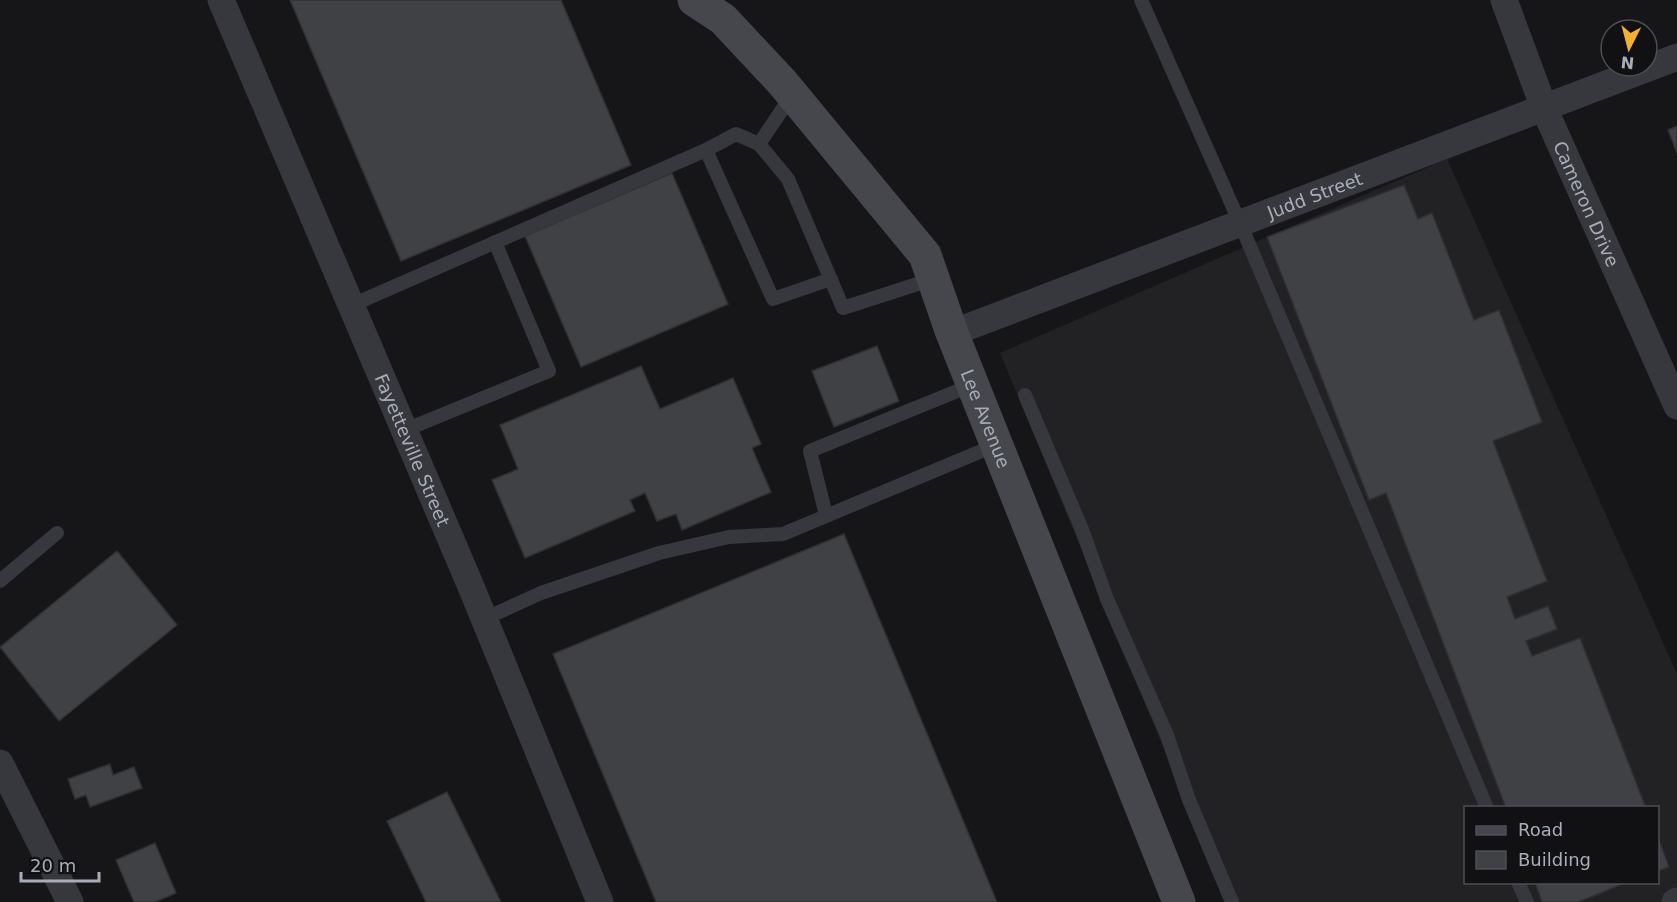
<svg xmlns="http://www.w3.org/2000/svg" width="1677" height="902" font-family="'DejaVu Sans',sans-serif">
<style>
.built{fill:#222225;fill-rule:evenodd}
.building{fill:#404145;stroke:#303034;stroke-width:1.5}
.lines{fill:none;stroke-linecap:round;stroke-linejoin:round}
.lane{stroke:#37383d;stroke-width:14}
.street{stroke:#37383d;stroke-width:27}
.secondary{stroke:#45474d;stroke-width:33}
.labels{text-anchor:middle;dominant-baseline:central;stroke-width:6;stroke-linejoin:round;paint-order:stroke}
.street-label{font-size:18px;fill:#a8adb8;stroke:#111113}
</style>
<rect width="100%" height="100%" fill="#161618"/>
<path class="built" d="M1447 159 1677 674V902H1227L1000 353ZM1466 808H1658V882H1466Z"/>
<g class="building">
<polygon points="290,0 561,0 631,165 401,261"/>
<polygon points="1677,126 1677,153 1668,130"/>
<polygon points="672,173 728,304 581,367 525,236"/>
<polygon points="1404,185 1418,219 1432,213 1474,320 1499,310 1542,422 1493,441 1547,581 1507,597 1515,619 1548,606 1557,629 1526,641 1532,656 1580,638 1646,808 1506,808 1386,493 1369,500 1267,237"/>
<polygon points="877,346 899,401 834,427 812,371"/>
<polygon points="641,366 660,409 733,378 761,444 752,448 771,492 682,530 676,514 657,521 645,493 630,500 635,511 525,558 492,480 518,469 500,425"/>
<polygon points="844,534 997,902 656,902 553,654"/>
<polygon points="117,551 177,625 59,721 0,647"/>
<polygon points="110,764 113,775 134,767 142,788 90,807 86,795 75,799 68,779"/>
<polygon points="447,792 501,902 426,902 387,821"/>
<polygon points="1658,837 1669,867 1658,871"/>
<polygon points="155,843 176,893 155,902 134,902 116,860"/>
<polygon points="1535,882 1628,882 1578,902 1542,902"/>
</g>
<g class="lines">
<g class="lane">
<polyline points="1141,0 1240,223 1487,808"/>
<polyline points="792,95 759,144 788,179 843,308 933,279"/>
<polyline points="759,144 736,134 706,150 773,299 831,279"/>
<polyline points="352,305 706,150"/>
<polyline points="1025,395 1083,532 1107,599 1167,735 1189,800 1232,902"/>
<polyline points="405,430 549,371 495,242"/>
<polyline points="826,515 810,451 972,385"/>
<polyline points="0,581 57,533"/>
<polyline points="484,619 541,593 659,553 729,537 783,534 996,445"/>
<polyline points="1518,882 1527,902"/>
</g>
<g class="street">
<path id="s1" d="M221 0 472 589 600 902"/>
<path id="s2" d="M1504 0 1544 108 1677 406"/>
<path id="s3" d="M952 333 1677 57"/>
<polyline points="0,763 70,902"/>
<polyline points="1675,902 1677,901"/>
</g>
<path class="secondary" id="s4" d="M694 0 723 19 782 82 925 255 952 333 1179 902"/>
</g>
<g class="labels">
<g class="street-label">
<text stroke="none"><textPath href="#s3" startOffset="388">Judd Street</textPath></text>
<text stroke="none"><textPath href="#s2" startOffset="220">Cameron Drive</textPath></text>
<text stroke="none"><textPath href="#s4" startOffset="520">Lee Avenue</textPath></text>
<text stroke="none"><textPath href="#s1" startOffset="489">Fayetteville Street</textPath></text>
</g>
</g>
<rect x="1464" y="806" width="195" height="78" fill="#111113" stroke="#4d4f55" stroke-width="1.5"/>
<rect x="1476" y="826" width="30" height="9" fill="#45474d" stroke="#4d4f55" stroke-width="1.5"/>
<text x="1518" y="836" font-size="18" fill="#a8adb8">Road</text>
<rect x="1476" y="851" width="30" height="18" fill="#404145" stroke="#4d4f55" stroke-width="1.5"/>
<text x="1518" y="866" font-size="18" fill="#a8adb8">Building</text>
<g transform="translate(1629 48) rotate(186)"><circle r="28" fill="#111113" stroke="#4d4f55" stroke-width="1.5"/>
<path d="M0-4.5L10 22L0 15L-10 22Z" fill="#f2b134"/>
<text y="-9" font-size="16" font-weight="bold" text-anchor="middle" fill="#a8adb8">N</text>
</g>
<path d="M21 872v9h78v-9" fill="none" stroke="#a8adb8" stroke-width="3"/>
<text x="30" y="872" font-size="18" fill="#a8adb8" stroke="#111113" stroke-width="4.5" paint-order="stroke">20 m</text>
</svg>
